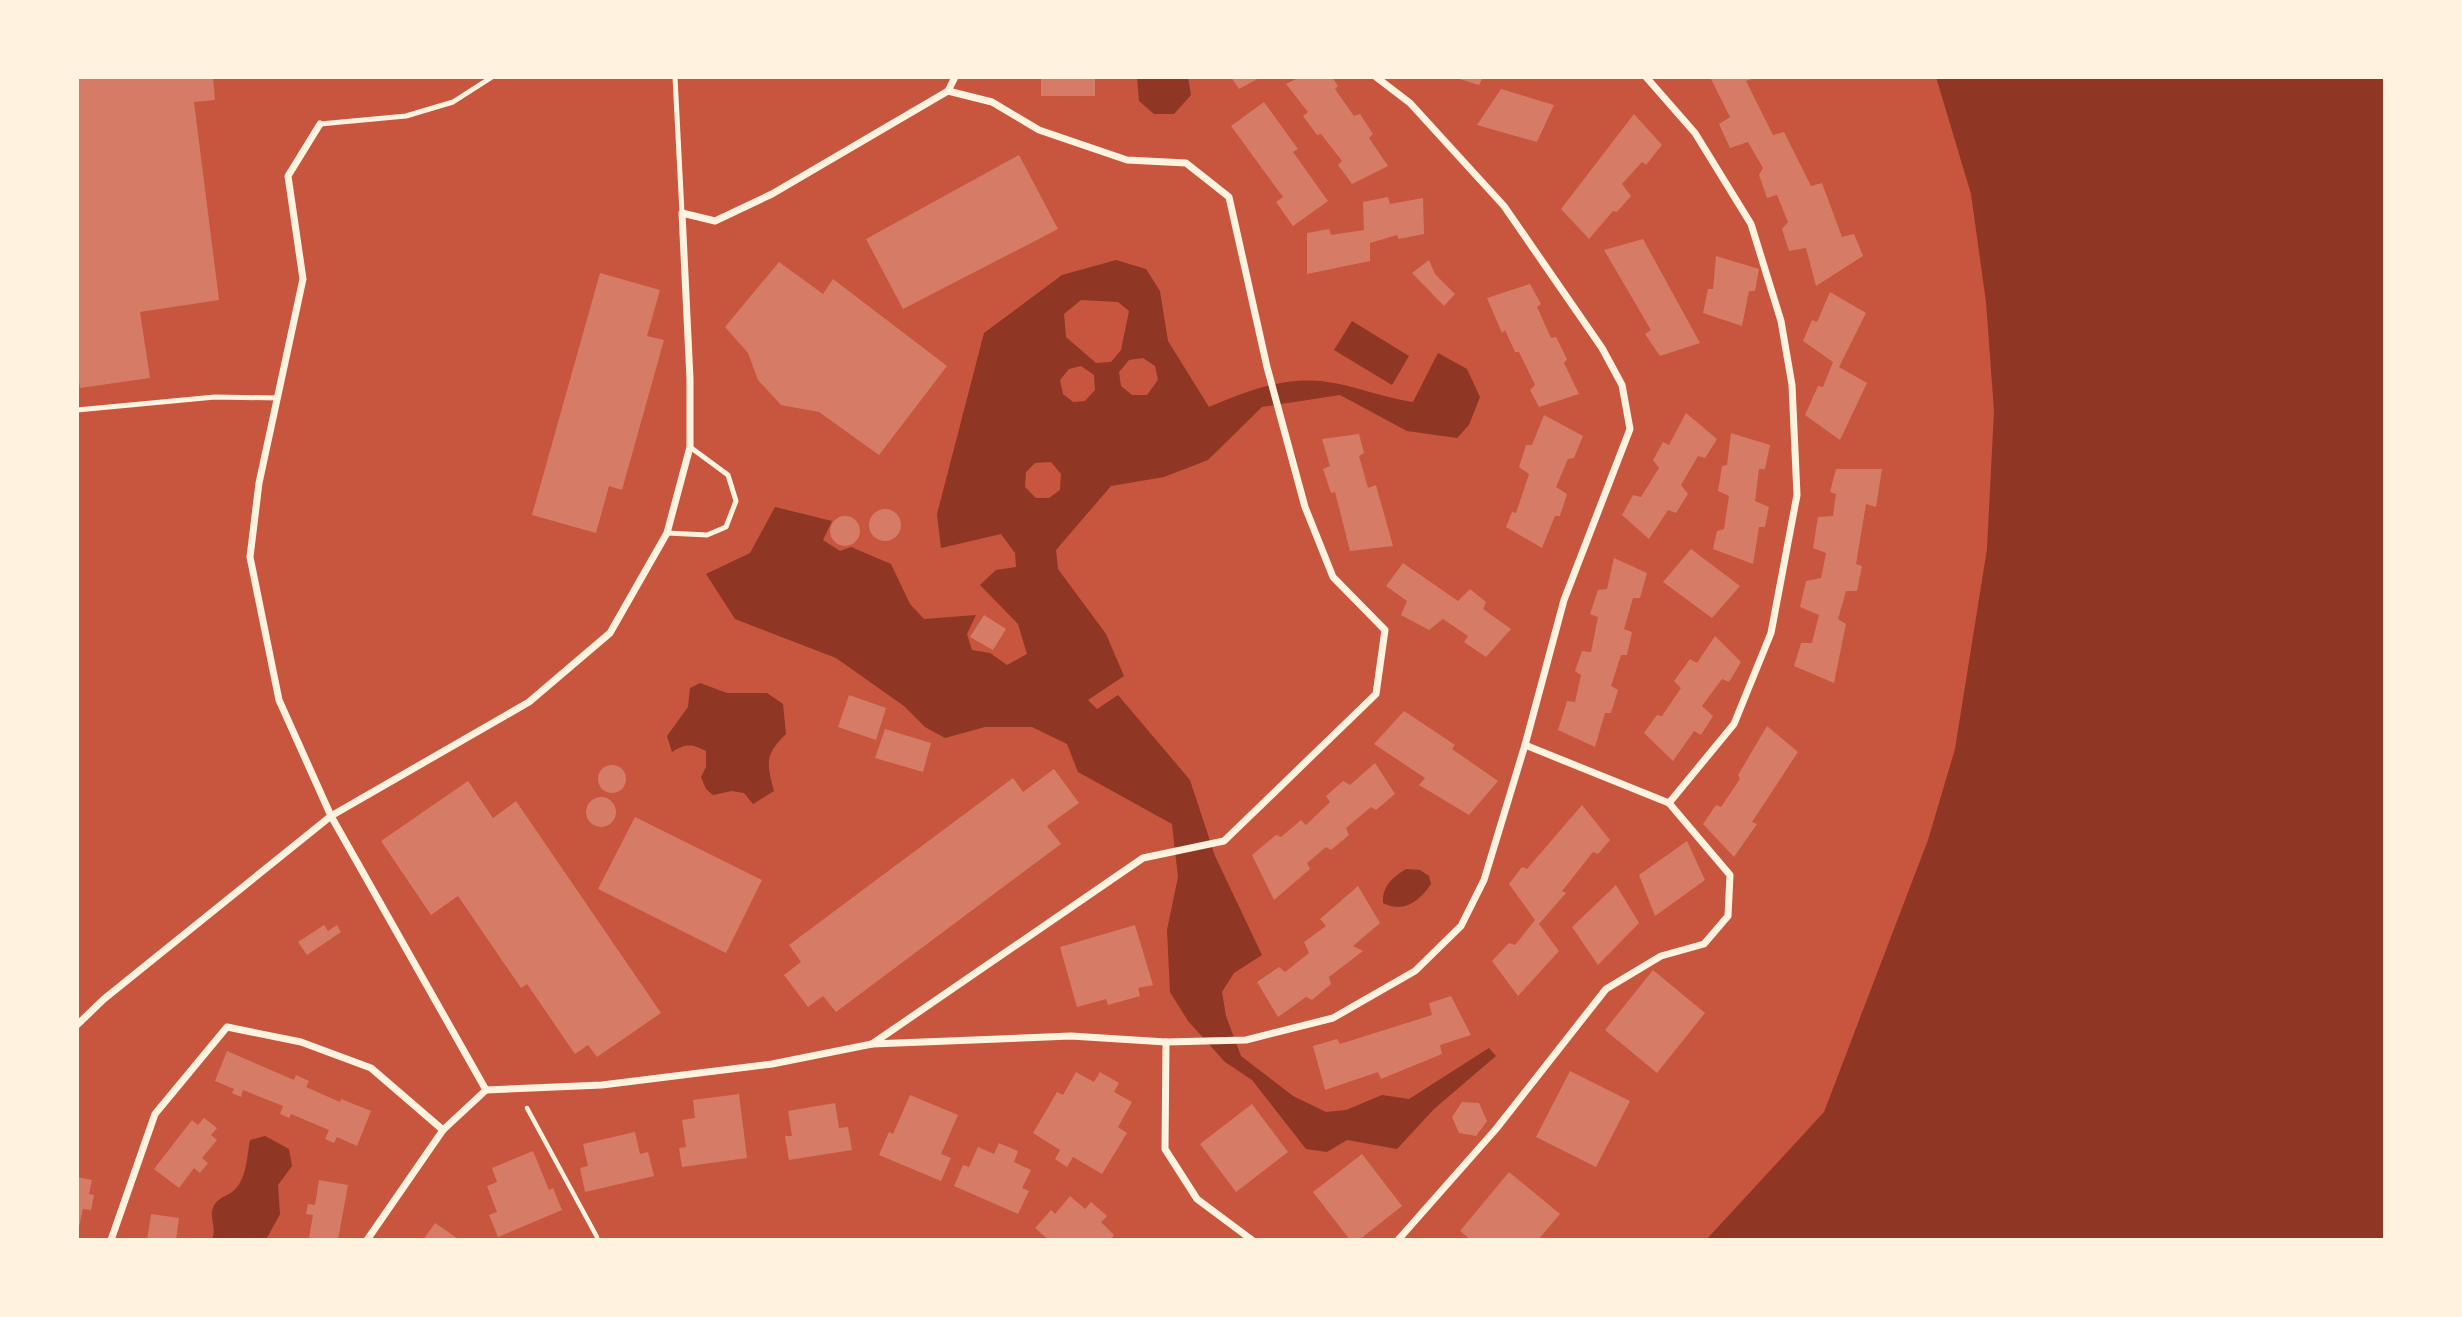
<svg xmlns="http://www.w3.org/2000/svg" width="2462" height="1317" font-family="'Roboto Serif',serif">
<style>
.water{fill:#8f3625;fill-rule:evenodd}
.building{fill:#d67c66}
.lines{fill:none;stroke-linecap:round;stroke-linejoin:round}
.path{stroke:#fff3e0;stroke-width:4.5}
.service{stroke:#fff3e0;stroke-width:5}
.minor{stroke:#fff3e0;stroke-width:7}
</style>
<rect width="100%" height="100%" fill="#c8553d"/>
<g class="water">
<polygon points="1137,77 1188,77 1191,95 1174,114 1154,114 1139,101"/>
<polygon points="1936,77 2385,77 2385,1240 1706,1240 1824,1112 1928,840 1955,749 1987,549 1994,411 1986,302 1971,194"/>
<path d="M1116 260 1146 269 1160 291 1168 341 1209 407C1249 390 1290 374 1334 383 1361 388 1385 398 1413 402L1438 353 1467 369 1480 397 1469 425 1457 438 1407 431 1340 395 1262 407 1208 460 1164 477 1111 486 1056 550 1058 569 1106 634 1124 676 1088 700 1097 709 1118 695 1190 780 1215 856 1262 955 1234 973 1222 992 1226 1016 1241 1056 1293 1096 1326 1112 1346 1110 1382 1095 1409 1099 1489 1048 1496 1056 1434 1109 1397 1149 1347 1140 1327 1152 1306 1149 1252 1080 1225 1062 1188 1021 1170 992 1167 930 1178 877 1172 824 1078 772 1067 744 1032 727H985L945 738 925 727 904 706 836 658 735 619 706 574 750 553 775 507 832 521 823 540 840 551 851 547 891 564 910 604 924 619 976 615 967 634 972 650 990 653 1007 665 1027 654 1018 624 980 585 996 570 1016 567 1015 553 1001 534 941 548 937 514 984 333 1062 275ZM1081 300 1118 302 1129 311 1121 350 1111 362 1096 363 1066 337 1064 314ZM1143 358 1155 366 1158 380 1147 395H1132L1121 386 1119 372 1129 360ZM1081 366 1094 375 1095 390 1085 401 1073 402 1063 394 1060 380 1069 369ZM1051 462 1061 474 1060 490 1049 498H1036L1025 487 1026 472 1035 463Z"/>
<polygon points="1352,321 1409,356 1392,385 1334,350"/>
<path d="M700 683 727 693H767L783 704 786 734C764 755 767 764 774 791L753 804 744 793 732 791 713 795 706 789 701 777 706 767V751C692 744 686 743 672 752L667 736 688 707 690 688Z"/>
<path d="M1406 869 1420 870 1429 876 1431 884C1420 901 1403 914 1383 903 1382 886 1392 878 1406 869Z"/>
<path d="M265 1136 289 1149 292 1166 278 1185 280 1214 267 1238 212 1240C217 1226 209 1219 213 1208 218 1195 230 1197 237 1187 247 1175 247 1155 250 1140Z"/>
</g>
<g class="building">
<polygon points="77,77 213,77 215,100 194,102 219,300 140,312 150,378 80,388 77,369"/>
<rect x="1041" y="77" width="54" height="19"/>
<polygon points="1231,77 1261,77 1239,89"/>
<polygon points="1300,77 1332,77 1338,86 1335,89 1354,116 1360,114 1373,134 1369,138 1388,166 1352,184 1338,165 1342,161 1321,134 1317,135 1303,116 1308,112 1286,84"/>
<polygon points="1453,77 1483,77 1479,85"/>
<polygon points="1710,77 1757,77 1746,81 1773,135 1784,132 1811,186 1822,183 1842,237 1854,234 1863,256 1816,286 1806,248 1789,251 1782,229 1788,222 1777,195 1767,198 1759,175 1763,168 1748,142 1730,148 1719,124 1730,117"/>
<polygon points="1501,89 1554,105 1537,142 1477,125"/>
<polygon points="1264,102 1298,149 1293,152 1328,201 1293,226 1276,202 1283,197 1231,126"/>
<polygon points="1634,114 1662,145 1646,165 1642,162 1622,184 1631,196 1617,212 1613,211 1589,239 1561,209"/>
<polygon points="1019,155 1058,229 903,309 866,239"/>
<polygon points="1388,197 1390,204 1423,198 1424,234 1399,239 1397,235 1370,243 1370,261 1307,274 1307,233 1329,229 1331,235 1364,230 1363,202"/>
<polygon points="1643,239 1700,343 1660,356 1645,334 1651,330 1604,250"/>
<polygon points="1716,256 1759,269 1755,291 1749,291 1742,326 1703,313 1708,289 1713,289"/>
<polygon points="1429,260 1435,274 1455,294 1444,306 1412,273"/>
<polygon points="779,262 823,294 833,279 947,366 879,455 819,412 781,405 758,380 748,353 725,327"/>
<polygon points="600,273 660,290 647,336 664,340 622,490 609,486 596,533 532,515"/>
<polygon points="1530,284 1541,304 1537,307 1551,338 1556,337 1567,359 1564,363 1579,394 1539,407 1530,390 1535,385 1519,352 1515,352 1505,330 1502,333 1487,298"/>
<polygon points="1830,292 1866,313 1839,367 1867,383 1840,440 1805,415 1818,386 1823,387 1833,362 1803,341 1812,320 1817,322"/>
<polygon points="1686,413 1717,439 1705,458 1698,456 1681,485 1688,494 1676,513 1668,510 1649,539 1622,515 1633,495 1641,497 1659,468 1653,460 1663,442 1669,445"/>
<polygon points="1544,415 1583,436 1574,458 1568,459 1556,487 1567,494 1560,516 1555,516 1542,548 1506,527 1512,512 1516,513 1529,474 1519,467 1526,445 1532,445"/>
<polygon points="1731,433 1770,445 1765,469 1759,469 1755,501 1769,507 1765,527 1759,527 1753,564 1713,549 1717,531 1724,529 1729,496 1718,491 1722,466 1727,465"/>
<polygon points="1359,434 1364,453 1359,456 1368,488 1376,485 1393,546 1350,551 1335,492 1331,493 1323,469 1330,466 1322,439"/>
<polygon points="1836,469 1882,469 1876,507 1866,504 1856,564 1862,566 1857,591 1846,591 1838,619 1846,624 1834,683 1794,666 1801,643 1812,643 1819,615 1800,607 1806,581 1821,578 1826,553 1813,548 1818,517 1833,516 1836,494 1830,492"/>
<circle cx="885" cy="525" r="16"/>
<circle cx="845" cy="531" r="15"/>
<polygon points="1691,549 1740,586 1712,618 1663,582"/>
<polygon points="1614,558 1647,573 1640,598 1633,598 1624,629 1632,632 1627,655 1621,655 1611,686 1618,690 1611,713 1605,713 1595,747 1558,730 1567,701 1575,702 1581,675 1575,671 1582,651 1591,652 1598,617 1590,614 1598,590 1607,589"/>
<polygon points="1403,563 1458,601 1470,589 1486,602 1483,609 1511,629 1486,657 1464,642 1468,636 1443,619 1429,630 1401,615 1407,601 1386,586"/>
<polygon points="984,615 1006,629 993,650 970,637"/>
<polygon points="1715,636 1741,662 1729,682 1722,679 1702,706 1713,716 1701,735 1694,731 1673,761 1644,733 1657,715 1662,716 1681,688 1674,681 1690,659 1697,663"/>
<polygon points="849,695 886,708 876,740 838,727"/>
<polygon points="1404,711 1455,745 1452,749 1498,781 1469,815 1419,785 1425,778 1374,744"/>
<polygon points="1767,726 1798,752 1752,822 1757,824 1734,857 1703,824 1716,805 1721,807 1740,779 1738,775"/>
<polygon points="885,729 931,743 923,772 875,758"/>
<polygon points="1375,763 1395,794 1376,810 1371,807 1346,828 1349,835 1331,850 1326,847 1307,863 1310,869 1274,900 1252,855 1276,835 1281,837 1301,820 1306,825 1330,802 1326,796 1343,781 1350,785"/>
<circle cx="612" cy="779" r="14"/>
<polygon points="1054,769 1079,803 1047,826 1061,844 836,1012 823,996 808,1007 784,975 801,962 789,945 1013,778 1023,792"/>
<polygon points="468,781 493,818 516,801 661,1013 597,1057 588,1045 575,1054 527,984 521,988 458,896 431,915 381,841"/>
<circle cx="601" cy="812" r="15"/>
<polygon points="1582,805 1610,840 1598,854 1593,852 1562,891 1566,893 1539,924 1559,951 1518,996 1492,961 1509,943 1515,945 1535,920 1509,884 1522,867 1527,869"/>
<polygon points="635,817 762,880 726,953 598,889"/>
<polygon points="1687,841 1705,880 1655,916 1639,875"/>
<polygon points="1616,885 1639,923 1598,965 1572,927"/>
<polygon points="1358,886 1380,923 1353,946 1363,951 1329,977 1331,984 1312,1000 1306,997 1278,1017 1257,982 1279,967 1285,972 1309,953 1304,942 1326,926 1320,919"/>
<polygon points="324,925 328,931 337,925 341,932 307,955 298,942"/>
<polygon points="1135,925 1153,985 1138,988 1140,996 1108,1005 1106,999 1077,1007 1060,947"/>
<polygon points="1653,970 1705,1013 1657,1073 1605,1030"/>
<polygon points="1451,996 1471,1035 1440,1045 1442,1054 1381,1079 1378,1072 1325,1090 1313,1046 1337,1039 1340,1044 1432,1015 1429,1003"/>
<polygon points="227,1051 294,1080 296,1075 309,1081 306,1087 340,1102 341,1099 371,1111 357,1146 337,1137 334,1143 325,1139 329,1130 291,1114 289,1118 280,1114 283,1106 243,1090 241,1097 232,1093 234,1089 215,1081"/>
<polygon points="1570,1071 1630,1101 1596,1167 1536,1137"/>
<polygon points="1076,1072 1094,1082 1100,1072 1119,1083 1114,1092 1132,1102 1118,1127 1127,1133 1102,1174 1073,1157 1067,1167 1055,1159 1060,1150 1033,1133 1057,1092 1063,1095"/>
<polygon points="739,1094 747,1158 682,1167 679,1148 686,1147 682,1120 695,1118 693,1100"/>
<polygon points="910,1095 958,1115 941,1154 951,1158 941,1181 879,1155 889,1132 893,1134"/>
<polygon points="1462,1102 1479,1103 1487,1121 1476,1136 1459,1133 1452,1117"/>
<polygon points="835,1103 839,1128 848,1127 852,1150 789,1160 785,1136 792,1136 788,1111"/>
<polygon points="1252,1104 1288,1152 1236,1192 1200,1144"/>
<polygon points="204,1118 217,1128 211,1135 217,1140 202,1158 208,1163 200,1173 194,1168 179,1188 154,1169 192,1120 198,1125"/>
<polygon points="635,1132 640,1154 648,1152 654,1176 585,1192 580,1168 588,1166 583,1144"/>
<polygon points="999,1143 1018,1151 1014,1162 1031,1170 1022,1188 1029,1191 1018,1214 954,1186 963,1165 969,1167 978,1147 994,1154"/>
<polygon points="533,1151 549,1190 553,1188 562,1210 498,1237 489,1215 497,1212 487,1186 497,1182 492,1168"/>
<polygon points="1362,1154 1402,1206 1359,1240 1350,1240 1313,1192"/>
<polygon points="1509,1172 1560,1214 1538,1240 1471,1240 1460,1231"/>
<polygon points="77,1177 92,1180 89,1194 94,1195 91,1210 83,1209 78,1231"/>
<polygon points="319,1180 348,1185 338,1240 309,1238 313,1215 306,1214 308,1204 315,1205"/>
<polygon points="1070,1196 1085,1209 1091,1202 1107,1216 1101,1222 1114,1235 1110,1240 1049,1240 1035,1228 1051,1210 1055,1214"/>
<polygon points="151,1214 179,1218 176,1240 147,1240"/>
<polygon points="435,1223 460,1240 423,1240"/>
</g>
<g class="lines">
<polyline class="path" points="527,1108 597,1237"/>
<g class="service">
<polyline points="675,77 682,213"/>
<polyline points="320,124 406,116 453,102 492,77"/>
<polyline points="77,410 215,397 278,398"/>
<polyline points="667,533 707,535 726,527 736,501 728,475 690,447"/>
</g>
<g class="minor">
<polyline points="948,91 955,77"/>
<polyline points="320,124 288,176 303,279 259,483 250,557 279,700 331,816 486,1090"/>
<polyline points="1525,745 1669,803 1734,724 1771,633 1797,495 1792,385 1781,321 1751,224 1695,133 1646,77"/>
<polyline points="77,1025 104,999 331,816 529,702 610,633 667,533 690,447 690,379 682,213 715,221 772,194 948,91 992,102 1039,130 1127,160 1186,163 1229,197 1267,367 1305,507 1333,577 1385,630 1376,694 1224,841 1143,858 872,1044"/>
<polyline points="1166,1042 1165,1149 1197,1199 1252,1240"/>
<polyline points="486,1090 602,1085 772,1064 872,1044 1071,1036 1166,1042 1246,1040 1333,1018 1415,971 1461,926 1484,880 1525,745 1564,600 1630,429 1622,385 1602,348 1504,206 1410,103 1376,77"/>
<polyline points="111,1240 155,1114 227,1027 301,1042 371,1068 443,1130"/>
<polyline points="367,1240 443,1130 486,1090"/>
<polyline points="1398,1240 1496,1129 1606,989 1661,956 1704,944 1728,916 1730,875 1669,803"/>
</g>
</g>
<rect width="2462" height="1317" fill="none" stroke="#fff3e0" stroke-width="158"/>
</svg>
